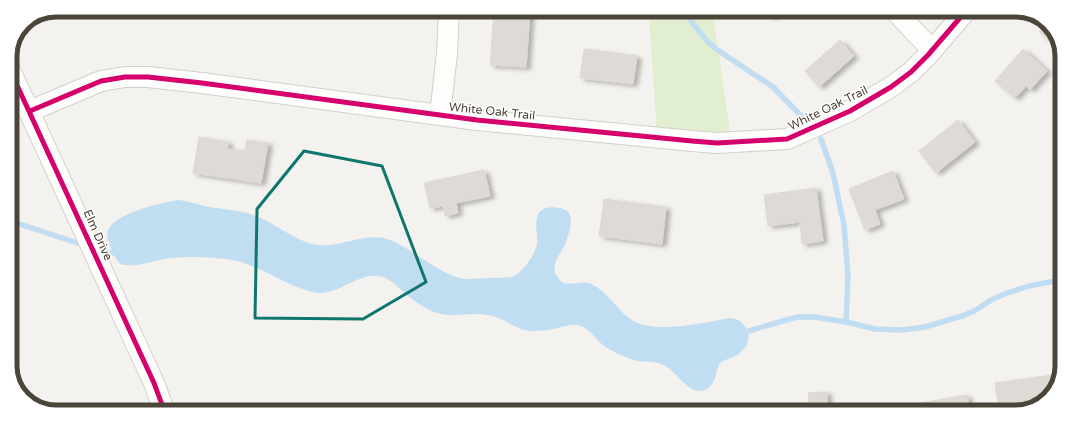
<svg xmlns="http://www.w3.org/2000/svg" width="1072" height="422" font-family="'Varela Round',sans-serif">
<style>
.green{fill:#e1eecf}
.water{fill:#c0ddf1}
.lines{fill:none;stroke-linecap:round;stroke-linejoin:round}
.stream{stroke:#c0ddf1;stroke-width:5.5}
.building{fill:#dedbd6;stroke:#dcd9d4;filter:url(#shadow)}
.minor-casing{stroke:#d2d0cb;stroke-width:22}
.minor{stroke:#fdfdfc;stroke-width:20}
.cycleway-casing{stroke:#fff;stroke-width:8}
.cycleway{stroke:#d6006c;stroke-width:5}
.marked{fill:none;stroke:#0f766e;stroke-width:3;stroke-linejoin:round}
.labels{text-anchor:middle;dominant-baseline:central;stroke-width:3;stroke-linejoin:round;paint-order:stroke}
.street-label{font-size:12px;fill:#4b4439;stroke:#fff}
.rim{fill:none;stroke:#4b4439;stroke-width:5}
</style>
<defs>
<filter id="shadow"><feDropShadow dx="4.5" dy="2.5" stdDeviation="2" flood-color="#0004"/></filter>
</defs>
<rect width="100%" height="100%" fill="#f4f2ee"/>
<polygon class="green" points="649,12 713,12 731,140 657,137"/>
<path class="water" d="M178 200C189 201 199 205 210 207 225 210 241 210 256 216 277 224 296 242 318 245 342 248 366 231 390 240 412 248 443 278 467 279 474 279 482 278 489 278 497 277 506 279 514 276 523 271 535 255 537 244 539 233 530 214 546 208 550 207 556 207 560 208 563 209 567 210 569 213 573 221 569 234 566 242 562 253 548 265 558 278 567 290 579 279 591 284 607 291 615 307 629 318 652 336 704 322 731 318 739 319 742 322 746 328 752 338 747 349 737 355 732 358 726 359 720 363 715 371 717 383 707 389 691 398 677 373 666 366 658 361 646 362 637 361 627 358 614 353 606 347 596 341 590 327 577 325 570 324 562 327 554 329 547 330 539 331 531 331 515 330 503 317 488 315 472 312 457 317 441 314 432 312 419 305 412 299 402 292 392 278 379 276 355 273 337 298 312 292 283 285 256 262 226 259 208 257 190 256 172 258 154 259 138 269 120 264 115 258 112 252 110 245 108 240 106 235 108 230 115 213 161 203 178 200Z"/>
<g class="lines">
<g class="stream">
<polyline points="688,12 691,21 706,40 716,49 773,87 810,125"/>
<polyline points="821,139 833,173 844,225 848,276 846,322"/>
<polyline points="10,221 84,245"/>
<polyline points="98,249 110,253 119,252"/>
<polyline points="742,333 786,320 797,317 814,317 846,322 875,329 902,330 925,327 965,315 976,310 991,300 1007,293 1029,286 1060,280"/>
</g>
</g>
<g class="building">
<polygon points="494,11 530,11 526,67 490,65"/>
<polygon points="767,12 778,12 769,17"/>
<polygon points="1045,23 1053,28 1060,48 1039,32"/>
<polygon points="840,40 854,56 819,87 805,71"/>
<polygon points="584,49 637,56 633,84 580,78"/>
<polygon points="1023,49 1047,71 1030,90 1026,86 1015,98 995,81"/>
<polygon points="958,120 975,142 936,173 919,151"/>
<polygon points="199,137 229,142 227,149 245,151 247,140 268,143 261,183 193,173"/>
<polygon points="484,170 490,196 456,203 458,213 445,216 443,206 430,208 424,183"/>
<polygon points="893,171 904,199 875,210 880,224 865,230 849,189"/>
<polygon points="816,188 823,241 802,244 800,222 768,226 764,195"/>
<polygon points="604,199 666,207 662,244 599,236"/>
<polygon points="1059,374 1059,381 1044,403 1030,407 999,412 995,383"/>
<polygon points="827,392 828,412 810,411 808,393"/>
<polygon points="967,395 970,412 904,412 903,406"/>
<polygon points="862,409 862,412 830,412"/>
</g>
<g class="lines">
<defs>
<g id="minor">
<polyline points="896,12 932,50"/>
<polyline points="10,70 130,331 154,383 164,410"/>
<polyline points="30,111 101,81 125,77 148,77 202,83 477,120 692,141 717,143 787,139 850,111 891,87 911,72 928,55 965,12"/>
<polyline points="440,115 447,53 449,11"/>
</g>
</defs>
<use href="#minor" class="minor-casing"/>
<use href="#minor" class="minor"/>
<defs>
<g id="cycleway">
<polyline points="10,70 130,331 154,383 164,410"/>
<polyline points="30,111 101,81 125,77 148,77 202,83 477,120 692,141 717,143 787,139 850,111 891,87 911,72 928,55 965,12"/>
</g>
</defs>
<use href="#cycleway" class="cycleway-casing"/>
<use href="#cycleway" class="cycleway"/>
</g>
<path class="marked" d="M304 151 382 166 426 282 363 319 255 318 257 209Z"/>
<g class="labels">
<g class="street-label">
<text transform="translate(828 108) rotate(-26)">White Oak Trail</text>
<text transform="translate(492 111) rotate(6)">White Oak Trail</text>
<text transform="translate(98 235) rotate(66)">Elm Drive</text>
</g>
</g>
<path d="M0 0H1072V422H0ZM56 17H1016A39 39 0 0 1 1055 56V366A39 39 0 0 1 1016 405H56A39 39 0 0 1 17 366V56A39 39 0 0 1 56 17Z" fill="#fff" fill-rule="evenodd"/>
<path class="rim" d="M56 17H1016A39 39 0 0 1 1055 56V366A39 39 0 0 1 1016 405H56A39 39 0 0 1 17 366V56A39 39 0 0 1 56 17Z"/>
</svg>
